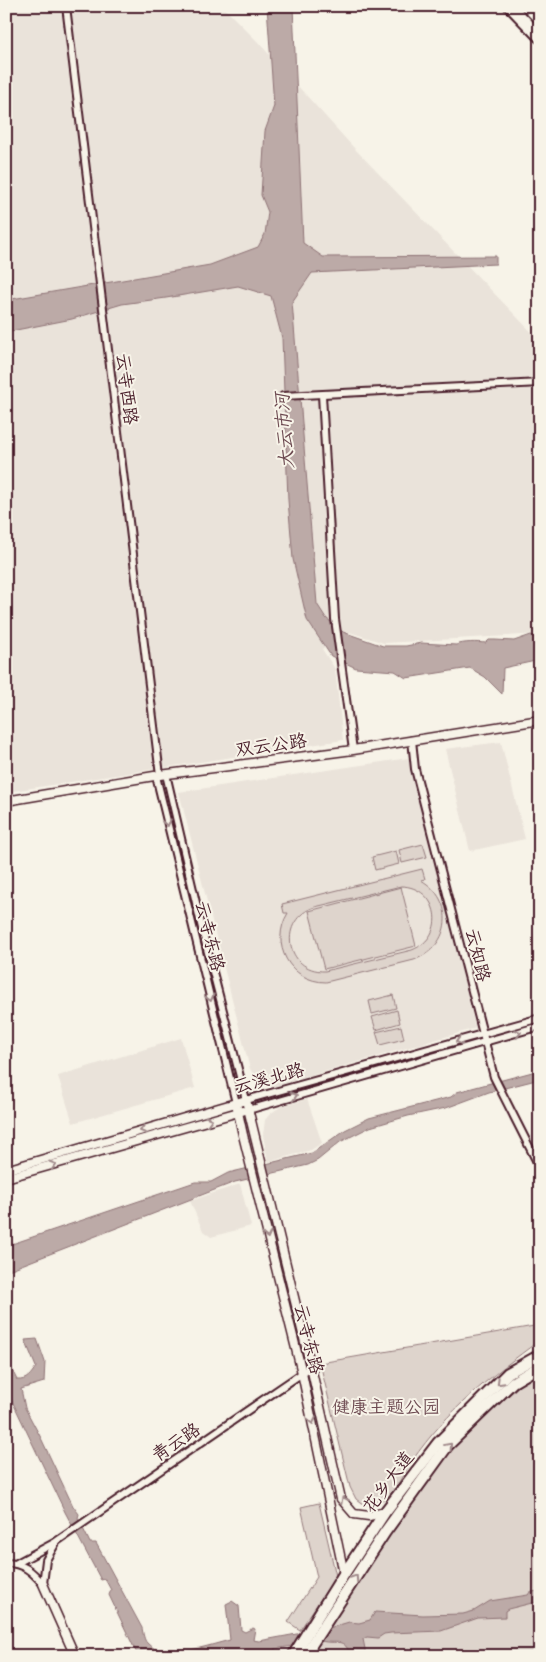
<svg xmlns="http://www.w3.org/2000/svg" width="546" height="1662" font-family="Itim,'LXGW WenKai TC',sans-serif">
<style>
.built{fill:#eae3da}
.green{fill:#ded4cc;stroke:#947a7c;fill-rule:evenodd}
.water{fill:#bcaaa7;stroke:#8e7275}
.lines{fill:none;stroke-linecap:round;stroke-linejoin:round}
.minor-casing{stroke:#4a1f2b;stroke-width:10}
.tertiary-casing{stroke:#4a1f2b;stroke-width:11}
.primary-casing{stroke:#4a1f2b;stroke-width:14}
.motorway-casing{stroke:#4a1f2b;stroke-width:15}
.minor{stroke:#f7f3e8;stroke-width:6}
.tertiary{stroke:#f7f3e8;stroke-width:8}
.primary{stroke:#f7f3e8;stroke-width:10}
.motorway{stroke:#f7f3e8;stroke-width:11}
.oneway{stroke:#a0898a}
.labels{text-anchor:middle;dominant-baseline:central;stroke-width:4;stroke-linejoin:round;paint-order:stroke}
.street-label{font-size:18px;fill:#4a1f2b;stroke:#f7f3e8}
.park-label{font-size:18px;fill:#6f4c53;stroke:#f7f3e8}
.water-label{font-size:19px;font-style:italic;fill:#6c4950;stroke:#f7f3e8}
</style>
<rect width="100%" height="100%" fill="#f7f3e8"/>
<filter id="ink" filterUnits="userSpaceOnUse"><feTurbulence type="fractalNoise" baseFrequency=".02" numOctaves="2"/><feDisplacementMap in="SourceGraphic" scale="10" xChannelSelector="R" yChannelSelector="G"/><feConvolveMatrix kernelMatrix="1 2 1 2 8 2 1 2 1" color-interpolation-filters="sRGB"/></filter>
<g filter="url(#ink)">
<g class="built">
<polygon points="6,6 222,6 257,41 354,148 540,341 540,634 384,643 346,631 322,649 335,669 343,740 6,792"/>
<polygon points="501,742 525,839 470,851 445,749"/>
<polygon points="409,758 476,1028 272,1087 259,1081 250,1069 179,792"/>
<polygon points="181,1038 195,1088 73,1123 58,1076"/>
<polygon points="307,1099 322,1143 311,1150 268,1162 263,1135 265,1120 270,1114 280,1107"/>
<polygon points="240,1184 251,1226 211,1237 203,1231 190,1201"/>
</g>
<g class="green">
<polygon points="423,844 427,857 402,863 399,850"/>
<polygon points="396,851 399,864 375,870 372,857"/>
<path d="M422 869 425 879 421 880C456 900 452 946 414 960L326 982C290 982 269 944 288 913H284L282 904ZM401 886C439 887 448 936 412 950L325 971C285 972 277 919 315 907Z"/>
<polygon points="401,887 416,946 324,969 309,911"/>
<polygon points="393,995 396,1008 372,1014 369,1001"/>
<polygon points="397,1010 400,1023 376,1030 372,1017"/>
<polygon points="401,1026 404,1039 380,1045 376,1032"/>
<path d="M540 1325V1340C491 1376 447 1410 412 1461 397 1482 394 1503 364 1505L356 1499 350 1487 320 1363Z"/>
<polygon points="540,1373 540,1656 310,1656 395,1524 450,1448 521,1384"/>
<polygon points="319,1503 336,1576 300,1630 288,1622 317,1577 301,1507"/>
</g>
<g class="water">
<path d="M267 6H293L303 243 323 257 496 256V264L312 273 292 302 317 604 326 618 343 632 383 646H406L421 643 456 645C463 642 477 642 486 643L489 640H495L514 641 531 635 540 638V660L503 668 502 694 485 677 470 668 406 678 395 671 356 668 331 656 307 620 293 559 288 500 282 338 271 296 238 286 166 298 122 304 72 319 6 332V300L210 265 258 247 265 234 268 212 261 195 265 131 274 106Z"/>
<polygon points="540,1070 540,1079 489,1092 446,1108 408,1116 370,1127 340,1142 318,1160 308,1165 235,1182 6,1271 6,1246 195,1182 211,1182 228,1173 312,1153 345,1130 369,1118 451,1097 457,1092"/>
<path d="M37 1339 45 1362 44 1382 21 1389 25 1408 41 1438 73 1506 79 1514 78 1518 90 1543H96L142 1628C143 1633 144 1640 147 1643 164 1662 209 1645 230 1640L226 1604 232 1601 239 1606 241 1630 245 1632 253 1628 255 1629 253 1640 259 1641 329 1628 349 1622 359 1623 370 1620 375 1612 423 1615 463 1614 474 1611 490 1601 528 1595 530 1592 540 1591V1601L508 1609 505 1611V1617L478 1618 441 1631 391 1633 384 1634 378 1638 367 1637 363 1639 365 1649V1656H350C345 1636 336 1645 321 1641L275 1649 274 1654 268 1656H250L249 1653 237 1656H138L109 1595 111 1590 105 1579 101 1580 65 1512 6 1388V1358L17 1380C27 1381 31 1374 36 1367L25 1340Z"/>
</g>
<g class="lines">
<defs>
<g id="minor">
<polyline points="66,6 160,775"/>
<polyline points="322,395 335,619 353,750"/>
<polyline points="283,396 540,383"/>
<polyline points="412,740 415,769 494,1077 540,1168"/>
<polyline points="166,774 204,937 246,1100 540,1018"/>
<polyline points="156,776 236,1103"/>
<polyline points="248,1110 540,1026"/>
<path d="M6 1563C23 1563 32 1571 43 1584"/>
<polyline points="17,1563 56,1542"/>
<polyline points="43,1584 46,1560 57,1541 311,1367"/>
</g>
<g id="tertiary">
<polyline points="6,801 160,775 353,750 540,720"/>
<polyline points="236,1103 243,1135 302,1373 344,1574"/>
<polyline points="6,1170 246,1100 311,1367 341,1499 354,1514 369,1516 385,1512"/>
<polyline points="6,1178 242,1111"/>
<polyline points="43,1584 75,1656"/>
</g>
<g id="primary">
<polyline points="293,1656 344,1574 385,1512 438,1443 508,1373 540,1355"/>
<polyline points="304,1656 385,1532 448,1445 513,1382 540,1366"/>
</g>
<g id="motorway">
<polyline points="510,6 540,37"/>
<polyline points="527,6 540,19"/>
</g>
</defs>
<use href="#minor" class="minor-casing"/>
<use href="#tertiary" class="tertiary-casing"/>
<use href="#primary" class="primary-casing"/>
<use href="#motorway" class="motorway-casing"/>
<use href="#minor" class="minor"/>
<use href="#tertiary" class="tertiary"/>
<use href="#primary" class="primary"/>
<use href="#motorway" class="motorway"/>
</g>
<defs><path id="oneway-chevron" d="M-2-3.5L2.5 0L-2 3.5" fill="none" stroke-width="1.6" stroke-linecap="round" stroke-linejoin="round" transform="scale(1.25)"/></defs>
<g class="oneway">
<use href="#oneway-chevron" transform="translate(167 823) rotate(76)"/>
<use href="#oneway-chevron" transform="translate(210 998) rotate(76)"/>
<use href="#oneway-chevron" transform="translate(518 1033) rotate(-16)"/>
<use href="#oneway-chevron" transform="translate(459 1041) rotate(164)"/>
<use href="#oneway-chevron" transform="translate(294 1096) rotate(-16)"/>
<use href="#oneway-chevron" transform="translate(209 1120) rotate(-16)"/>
<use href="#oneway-chevron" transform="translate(143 1130) rotate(164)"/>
<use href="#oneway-chevron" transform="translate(53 1165) rotate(-16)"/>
<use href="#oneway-chevron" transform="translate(267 1235) rotate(76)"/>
<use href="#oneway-chevron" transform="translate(500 1382) rotate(135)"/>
<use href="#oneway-chevron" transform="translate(312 1421) rotate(78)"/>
<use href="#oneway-chevron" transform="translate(449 1446) rotate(-49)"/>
<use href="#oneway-chevron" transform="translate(344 1500) rotate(-117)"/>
<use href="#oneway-chevron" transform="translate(355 1578) rotate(-57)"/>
</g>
</g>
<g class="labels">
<g class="street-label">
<text transform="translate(127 389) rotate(83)">云寺西路</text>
<text transform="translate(271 745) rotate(-8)">双云公路</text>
<text transform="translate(210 936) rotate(76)">云寺东路</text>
<text transform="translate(478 955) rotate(76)">云知路</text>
<text transform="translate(269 1078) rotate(-15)">云溪北路</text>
<text transform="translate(309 1339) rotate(76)">云寺东路</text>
<text transform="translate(176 1442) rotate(-34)">青云路</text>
<text transform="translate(388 1482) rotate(-53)">花乡大道</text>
</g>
<g class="park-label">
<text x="386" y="1407">健康主题公园</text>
</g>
<g class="water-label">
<text transform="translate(284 431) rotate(-94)">大云市河</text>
</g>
</g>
<rect width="546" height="1662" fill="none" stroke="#f7f3e8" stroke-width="25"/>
<rect x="12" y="12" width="521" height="1637" fill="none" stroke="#4a1f2b" stroke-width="2" filter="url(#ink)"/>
</svg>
